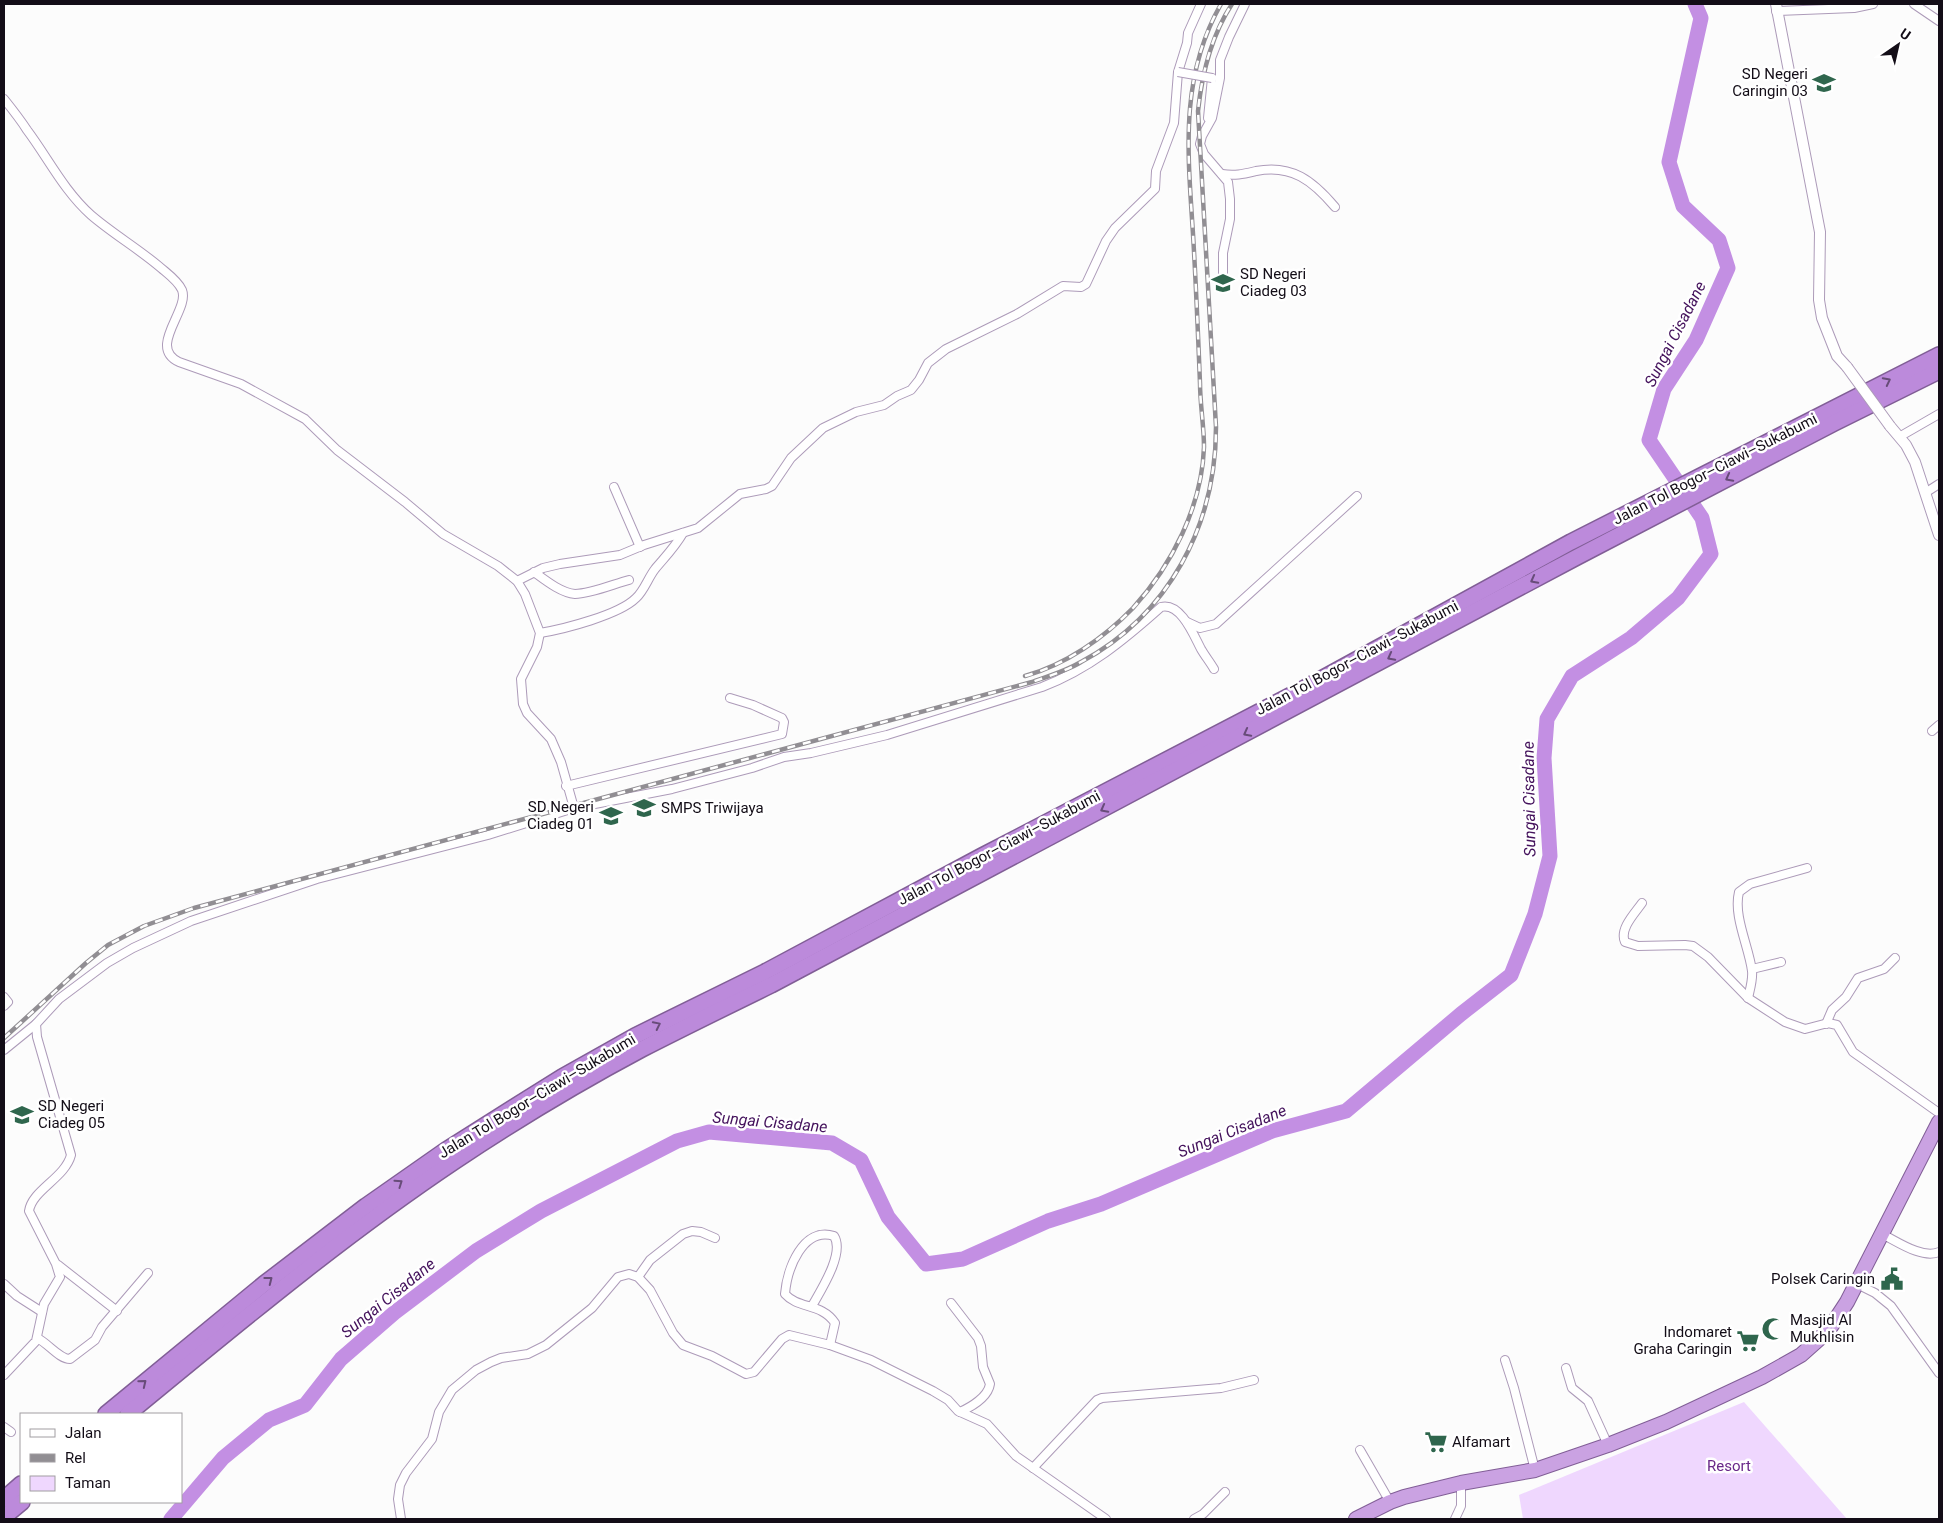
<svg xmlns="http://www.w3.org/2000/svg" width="1943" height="1523" font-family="Roboto,sans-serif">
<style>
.green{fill:#efd7fe}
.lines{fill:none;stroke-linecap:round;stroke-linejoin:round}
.river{stroke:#c38fe3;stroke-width:15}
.minor-casing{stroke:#ad9bb9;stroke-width:10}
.tertiary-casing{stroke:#ad9bb9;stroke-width:12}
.trunk-casing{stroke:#815e96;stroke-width:16}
.motorway-casing{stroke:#815e96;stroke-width:18}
.minor{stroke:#fff;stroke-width:8}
.tertiary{stroke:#fff;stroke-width:10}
.trunk{stroke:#caa2e2;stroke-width:14}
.motorway{stroke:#bc8adb;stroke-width:15}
.rail-casing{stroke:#918e93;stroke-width:4.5}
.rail{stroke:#fff;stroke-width:2.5;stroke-dasharray:8;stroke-linecap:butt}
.minor-bridge-casing{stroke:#ad9bb9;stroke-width:10;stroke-linecap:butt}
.tertiary-bridge-casing{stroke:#ad9bb9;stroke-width:12;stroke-linecap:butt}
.minor-bridge{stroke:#fff;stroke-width:8}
.tertiary-bridge{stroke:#fff;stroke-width:10}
.oneway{stroke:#684c79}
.labels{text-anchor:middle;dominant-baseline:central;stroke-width:5;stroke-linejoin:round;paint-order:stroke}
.poi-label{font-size:15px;fill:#130d17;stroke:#fff;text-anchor:start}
.street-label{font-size:15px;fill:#130d17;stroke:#fff}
.park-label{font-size:15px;fill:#692889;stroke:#fff}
.water-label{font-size:16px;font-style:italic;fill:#44125c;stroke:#fff}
</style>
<rect width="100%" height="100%" fill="#fcfcfc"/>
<polygon class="green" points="1744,1402 1847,1519 1523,1519 1519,1495"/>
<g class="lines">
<polyline class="river" points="171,1519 223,1458 269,1420 305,1405 341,1359 394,1313 476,1251 541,1211 677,1141 709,1132 832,1143 861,1160 888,1217 926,1264 963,1259 1048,1221 1101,1204 1272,1131 1346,1111 1461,1014 1511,975 1535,914 1550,856 1544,758 1547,719 1572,676 1631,638 1678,598 1711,554 1702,518 1649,440 1664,389 1696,340 1728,268 1719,240 1683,206 1669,162 1701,18 1695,4"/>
<defs>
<g id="minor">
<polyline points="1914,4 1939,21"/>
<polyline points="1776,11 1854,8 1873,4"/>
<path d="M4 99C12 109 20 119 27 130 48 158 64 191 91 215 113 234 139 249 161 268 168 274 178 281 182 290 190 310 147 347 179 362L241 384 305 419 337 450 405 502 443 534 498 566 517 581 525 594 540 633 537 647 521 679 523 704 527 713 551 739 561 762 574 808 488 835 317 879 191 921 133 948 107 963 59 999 36 1024 37 1037 71 1155C65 1178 32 1190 29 1211L56 1264 60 1277 44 1304 36 1341 4 1375"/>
<polyline points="1208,118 1212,78"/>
<path d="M1222 174C1235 176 1243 174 1256 171 1292 164 1313 181 1335 207"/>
<polyline points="1223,282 1223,253 1230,219 1230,199 1228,182 1204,154 1200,144 1202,136 1212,118 1220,78 1220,60 1229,37 1245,4"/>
<polyline points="1899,437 1939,414"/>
<polyline points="614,487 640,547"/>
<polyline points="1925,493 1939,484"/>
<path d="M534 572C545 580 561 593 575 594 590 594 614 584 629 580"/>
<polyline points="517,581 543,568 560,564 620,555 644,545 698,528 740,494 766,489 772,486 791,458 823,428 856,412 884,405 897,396 911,390 919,380 928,363 946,349 1017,314 1063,286 1081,287 1086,284 1106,241 1115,228 1155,189 1156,171 1174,123 1178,72 1187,43 1188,33 1201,4"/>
<polyline points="1187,622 1200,628 1216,624 1357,496"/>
<path d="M540 633C564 629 619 615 636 598 644 591 648 578 655 569 665 557 675 547 683 533"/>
<polyline points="1932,731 1939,725"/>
<polyline points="566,786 782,734 784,722 782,718 753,705 730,698"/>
<path d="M574 808 672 789 752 768 784 757 811 753 887 735 1042 687C1089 669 1124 640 1161 607 1181 602 1194 636 1201 649 1205 656 1210 662 1214 669"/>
<path d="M1642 903C1635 913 1619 929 1625 942L1638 946 1685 945 1693 946 1708 957 1748 998 1785 1022 1805 1029 1828 1023 1837 1025 1853 1052 1939 1113"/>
<polyline points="1752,969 1781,962"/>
<polyline points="4,997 8,1002 4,1006"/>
<path d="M1748 998C1750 989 1753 980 1752 971 1749 947 1733 916 1739 892L1750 884 1807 868"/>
<polyline points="1826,1024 1832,1010 1846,997 1858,978 1884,969 1895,958"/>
<polyline points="4,1050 36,1024"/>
<path d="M1882 1234C1898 1242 1922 1259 1939 1252"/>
<polyline points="58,1265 117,1311"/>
<polyline points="638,1277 650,1260 683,1234 692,1231 701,1232 715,1238"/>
<polyline points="4,1284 17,1296 42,1312"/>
<polyline points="1857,1284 1875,1293 1891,1306 1939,1373"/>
<path d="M951 1303 978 1338 981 1346 983 1367 990 1384C988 1397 971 1407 960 1412"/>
<path d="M812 1306C821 1290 845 1253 834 1236 803 1226 787 1269 785 1294 798 1309 822 1303 835 1323L830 1345"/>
<path d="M37 1338C48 1343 59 1359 70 1359L95 1340 102 1327 148 1273"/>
<polyline points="1505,1360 1514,1388 1535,1470"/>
<polyline points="1566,1368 1572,1388 1588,1401 1608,1445"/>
<polyline points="4,1427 11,1432"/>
<polyline points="1360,1450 1390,1502"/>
<polyline points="1033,1468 1097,1400 1102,1398 1221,1388 1254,1380"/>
<polyline points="401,1519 398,1499 400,1485 406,1473 432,1439 439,1412 452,1390 476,1370 491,1362 501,1358 528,1354 546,1345 592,1308 618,1277 629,1274 638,1277 650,1290 673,1333 683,1345 712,1356 746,1374 754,1372 782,1339 789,1335 830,1345 871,1360 933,1391 948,1400 958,1411 987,1424 1016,1456 1106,1519"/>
<polyline points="1194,1519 1203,1514 1225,1492"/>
<polyline points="1455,1519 1461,1506 1461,1483"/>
</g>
<g id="tertiary">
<polyline points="1776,4 1820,232 1819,300 1822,318 1837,356 1847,367"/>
<polyline points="1890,426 1906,445 1915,462 1939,535"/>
</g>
<polyline id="trunk" points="1356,1519 1390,1502 1404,1497 1461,1483 1535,1470 1608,1445 1666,1422 1762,1377 1801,1355 1828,1331 1847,1302 1939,1122"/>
<g id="motorway">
<polyline points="106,1414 264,1284 366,1206 446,1150 562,1077 635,1036 765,972 982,856 1305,688 1571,542 1939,355"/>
<path d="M128 1414C234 1327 340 1238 455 1161 515 1121 578 1083 642 1049 685 1027 728 1006 771 985L1577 557 1834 423 1939 371"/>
<polyline points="4,1499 21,1484"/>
<polyline points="4,1517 22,1502"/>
</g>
</defs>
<use href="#minor" class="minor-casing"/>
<use href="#tertiary" class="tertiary-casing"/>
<use href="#trunk" class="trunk-casing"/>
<use href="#motorway" class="motorway-casing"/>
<use href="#minor" class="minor"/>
<use href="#tertiary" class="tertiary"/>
<use href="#trunk" class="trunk"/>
<use href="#motorway" class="motorway"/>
<defs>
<g id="rail">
<path d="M1025 676C1065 665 1104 638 1133 608 1172 565 1202 506 1204 447 1204 426 1200 404 1200 383 1198 333 1196 284 1193 234 1188 154 1179 78 1221 4"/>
<path d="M4 1038 86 963 108 945 144 926 194 908 1032 682C1049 676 1066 671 1081 662 1169 615 1216 525 1216 427L1198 111C1202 73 1211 36 1232 4"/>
</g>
</defs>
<use href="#rail" class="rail-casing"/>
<use href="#rail" class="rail"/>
<defs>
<polyline id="minor-bridge" points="1178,72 1212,78"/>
<polyline id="tertiary-bridge" points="1847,367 1890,426"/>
</defs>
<use href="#minor-bridge" class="minor-bridge-casing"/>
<use href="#tertiary-bridge" class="tertiary-bridge-casing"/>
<use href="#minor-bridge" class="minor-bridge"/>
<use href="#tertiary-bridge" class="tertiary-bridge"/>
</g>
<defs><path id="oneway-chevron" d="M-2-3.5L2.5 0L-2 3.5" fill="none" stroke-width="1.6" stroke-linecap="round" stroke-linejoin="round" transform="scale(1.25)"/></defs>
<g class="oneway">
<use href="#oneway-chevron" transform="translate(1887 381) rotate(-27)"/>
<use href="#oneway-chevron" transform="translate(1729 478) rotate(152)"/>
<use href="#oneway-chevron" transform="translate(1534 580) rotate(152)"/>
<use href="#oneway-chevron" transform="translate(1391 657) rotate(152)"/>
<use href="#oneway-chevron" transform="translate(1247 733) rotate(152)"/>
<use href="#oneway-chevron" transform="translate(1104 809) rotate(152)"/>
<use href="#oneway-chevron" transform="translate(657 1025) rotate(-26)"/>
<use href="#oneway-chevron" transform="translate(399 1183) rotate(-35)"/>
<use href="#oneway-chevron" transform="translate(269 1280) rotate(-38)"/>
<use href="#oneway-chevron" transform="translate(143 1383) rotate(-39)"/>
</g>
<defs>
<symbol id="school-bare" viewBox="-9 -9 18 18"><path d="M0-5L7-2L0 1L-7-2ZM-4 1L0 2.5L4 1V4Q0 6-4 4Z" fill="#2f664d" stroke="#fff" stroke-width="2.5" paint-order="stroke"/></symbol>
<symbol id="civic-bare" viewBox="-9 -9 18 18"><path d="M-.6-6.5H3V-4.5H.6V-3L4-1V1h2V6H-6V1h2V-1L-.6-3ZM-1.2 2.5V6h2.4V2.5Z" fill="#2f664d" stroke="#fff" stroke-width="2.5" paint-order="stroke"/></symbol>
<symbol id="mosque-bare" viewBox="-9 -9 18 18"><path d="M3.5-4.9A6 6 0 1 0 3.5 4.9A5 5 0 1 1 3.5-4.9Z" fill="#2f664d" stroke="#fff" stroke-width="2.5" paint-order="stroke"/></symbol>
<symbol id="supermarket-bare" viewBox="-9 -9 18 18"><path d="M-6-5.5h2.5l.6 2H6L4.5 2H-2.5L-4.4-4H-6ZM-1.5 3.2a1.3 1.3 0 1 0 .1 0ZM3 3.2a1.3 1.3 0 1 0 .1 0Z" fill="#2f664d" stroke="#fff" stroke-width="2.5" paint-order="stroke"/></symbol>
</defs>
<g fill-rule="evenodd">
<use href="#school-bare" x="1808" y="67" width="32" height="32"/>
<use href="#school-bare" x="1207" y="267" width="32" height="32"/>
<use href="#school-bare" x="628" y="792" width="32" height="32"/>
<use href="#school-bare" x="595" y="800" width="32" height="32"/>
<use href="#school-bare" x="6" y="1099" width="32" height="32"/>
<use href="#civic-bare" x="1876" y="1263" width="32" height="32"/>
<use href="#mosque-bare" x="1757" y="1313" width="32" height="32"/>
<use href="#supermarket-bare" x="1732" y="1325" width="32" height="32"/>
<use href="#supermarket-bare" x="1420" y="1426" width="32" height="32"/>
</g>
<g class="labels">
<g class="poi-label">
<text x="1808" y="74" text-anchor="end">SD Negeri<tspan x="1808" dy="17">Caringin 03</tspan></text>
<text x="1240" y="274">SD Negeri<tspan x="1240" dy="17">Ciadeg 03</tspan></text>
<text x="594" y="807" text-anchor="end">SD Negeri<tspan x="594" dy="17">Ciadeg 01</tspan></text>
<text x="661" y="808">SMPS Triwijaya</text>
<text x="38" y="1106">SD Negeri<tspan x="38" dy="17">Ciadeg 05</tspan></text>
<text x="1875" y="1279" text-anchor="end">Polsek Caringin</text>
<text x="1790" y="1320">Masjid Al<tspan x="1790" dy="17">Mukhlisin</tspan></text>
<text x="1732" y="1332" text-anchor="end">Indomaret<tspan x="1732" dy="17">Graha Caringin</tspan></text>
<text x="1452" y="1442">Alfamart</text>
</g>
<g class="street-label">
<text transform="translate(1715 469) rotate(-27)">Jalan Tol Bogor–Ciawi–Sukabumi</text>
<text transform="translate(1357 658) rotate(-28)">Jalan Tol Bogor–Ciawi–Sukabumi</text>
<text transform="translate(999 848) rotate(-28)">Jalan Tol Bogor–Ciawi–Sukabumi</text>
<text transform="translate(537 1096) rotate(-31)">Jalan Tol Bogor–Ciawi–Sukabumi</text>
</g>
<g class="park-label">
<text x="1729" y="1466">Resort</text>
</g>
<g class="water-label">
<text transform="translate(1675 334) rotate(-63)">Sungai Cisadane</text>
<text transform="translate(1529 799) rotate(-91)">Sungai Cisadane</text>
<text transform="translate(770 1122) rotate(5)">Sungai Cisadane</text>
<text transform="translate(1232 1131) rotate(-22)">Sungai Cisadane</text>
<text transform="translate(388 1298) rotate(-39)">Sungai Cisadane</text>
</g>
</g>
<rect width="1943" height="1523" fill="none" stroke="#130d17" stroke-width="10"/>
<rect x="20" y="1413" width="162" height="90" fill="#ffffff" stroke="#a19ea2"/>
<rect x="30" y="1429" width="25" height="8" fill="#ffffff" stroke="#a19ea2"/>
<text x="65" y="1438" font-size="15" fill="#130d17">Jalan</text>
<rect x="30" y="1454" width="25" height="8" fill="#918e93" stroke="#a19ea2"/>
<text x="65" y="1463" font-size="15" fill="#130d17">Rel</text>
<rect x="30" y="1476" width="25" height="15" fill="#efd7fe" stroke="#a19ea2"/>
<text x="65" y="1488" font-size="15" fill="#130d17">Taman</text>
<g transform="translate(1898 45) rotate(34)" stroke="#ffffff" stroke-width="4" paint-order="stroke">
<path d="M0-4L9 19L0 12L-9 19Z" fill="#130d17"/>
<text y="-8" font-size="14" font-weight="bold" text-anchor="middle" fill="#130d17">U</text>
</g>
</svg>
